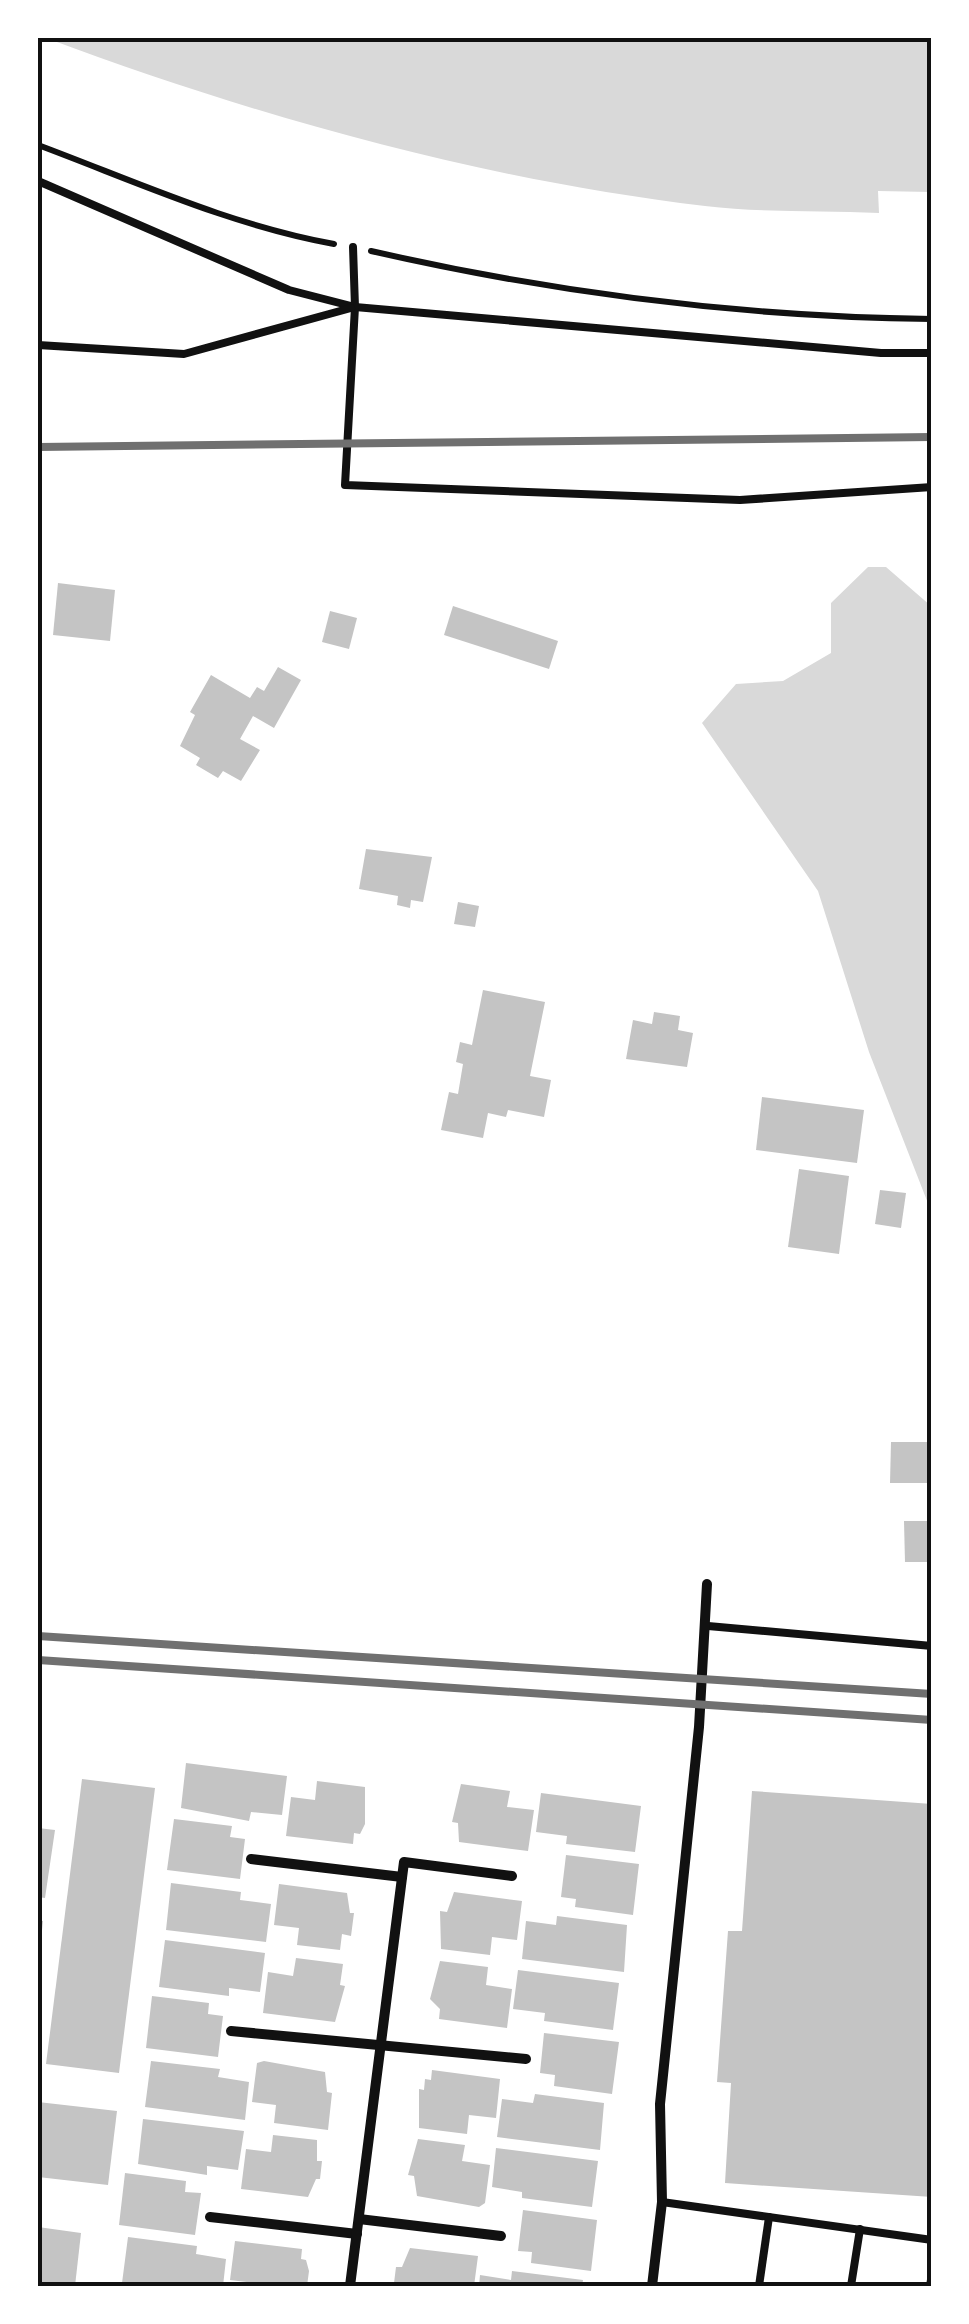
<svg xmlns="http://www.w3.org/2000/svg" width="969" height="2324" font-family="'Space Grotesk',sans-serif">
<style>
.water{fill:#d9d9d9}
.building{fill:#c4c4c4}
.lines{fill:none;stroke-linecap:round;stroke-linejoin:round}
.path{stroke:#111;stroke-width:6}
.service{stroke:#111;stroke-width:8}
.minor{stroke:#111;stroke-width:10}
.rail{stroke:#707070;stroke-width:8}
.neatline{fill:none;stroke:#111;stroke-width:4}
</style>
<rect width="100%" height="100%" fill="#fff"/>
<g class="water">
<path d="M46 38H931V192L878 191 879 213C821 210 762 213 705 206 479 179 258 117 46 38Z"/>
<polygon points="868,567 886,567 931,606 931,1211 869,1052 818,891 702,723 736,684 783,681 831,653 831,603"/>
</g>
<g class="building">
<polygon points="58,583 115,590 110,641 53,635"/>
<polygon points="453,606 558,641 549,669 444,635"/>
<polygon points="330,611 357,618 349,649 322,642"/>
<polygon points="278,667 301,680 274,728 253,716 240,739 260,750 241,781 223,771 218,778 196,765 200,758 180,746 195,715 190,712 211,675 250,698 257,687 264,691"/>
<polygon points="366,849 432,857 423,902 411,900 410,908 397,905 398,896 359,889"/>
<polygon points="458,902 479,906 475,927 454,924"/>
<polygon points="483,990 545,1002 530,1076 551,1080 544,1117 508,1110 506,1117 488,1113 483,1138 441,1130 449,1092 458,1094 463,1064 456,1062 460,1042 472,1045"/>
<polygon points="654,1012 680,1016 678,1030 693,1033 687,1067 626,1059 633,1020 652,1024"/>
<polygon points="762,1097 864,1110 857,1163 756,1150"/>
<polygon points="799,1169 849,1176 839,1254 788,1247"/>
<polygon points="880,1190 906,1193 901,1228 875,1224"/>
<polygon points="891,1442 932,1442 932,1483 890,1483"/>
<polygon points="904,1521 932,1521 932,1562 905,1562"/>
<polygon points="186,1763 287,1776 282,1815 251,1812 249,1821 181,1808"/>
<polygon points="82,1779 155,1788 119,2073 46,2064"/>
<polygon points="317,1781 365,1787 365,1824 360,1834 354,1833 353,1844 286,1836 291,1797 315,1800"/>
<polygon points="461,1784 510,1791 507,1807 534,1810 528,1851 459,1842 458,1823 452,1822"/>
<polygon points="752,1791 932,1804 932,2197 725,2183 731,2083 717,2082 728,1931 742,1931"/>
<polygon points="541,1793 641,1806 635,1852 566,1844 567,1836 536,1832"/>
<polygon points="174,1819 232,1826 230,1837 245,1839 240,1879 167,1870"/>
<polygon points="38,1828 55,1830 45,1898 38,1897"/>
<polygon points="566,1855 639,1864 633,1915 575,1907 576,1899 561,1897"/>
<polygon points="171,1883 241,1892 240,1900 271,1904 266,1942 166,1930"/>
<polygon points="279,1884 347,1893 350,1913 354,1913 351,1936 342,1934 340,1950 297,1945 299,1928 274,1925"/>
<polygon points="454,1892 522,1901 517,1940 492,1937 490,1955 441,1949 440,1911 447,1912"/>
<polygon points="557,1916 627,1925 624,1972 522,1959 526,1921 556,1925"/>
<polygon points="38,1920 43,1921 40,1949 38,1949"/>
<polygon points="165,1940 265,1953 260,1992 229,1988 229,1996 159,1987"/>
<polygon points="296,1958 343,1964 340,1985 345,1986 335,2022 263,2013 268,1972 293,1976"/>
<polygon points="440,1961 488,1967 486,1985 512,1989 507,2028 439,2019 440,2009 430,1999"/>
<polygon points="518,1970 619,1983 613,2030 544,2021 545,2013 513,2009"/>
<polygon points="152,1996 209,2003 208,2014 223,2016 218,2057 146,2048"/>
<polygon points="544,2033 619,2042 612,2094 554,2086 555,2075 540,2073"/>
<polygon points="151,2061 220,2069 218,2077 249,2082 245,2120 145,2107"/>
<polygon points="264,2061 325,2072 327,2092 332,2093 328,2130 274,2123 276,2105 252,2102 257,2063"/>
<polygon points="432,2070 500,2079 496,2118 469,2115 467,2134 419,2128 419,2089 424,2090 425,2079 431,2080"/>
<polygon points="535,2094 604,2103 600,2150 497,2137 502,2099 533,2103"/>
<polygon points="38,2102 117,2111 108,2185 38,2177"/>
<polygon points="143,2119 244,2131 238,2170 207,2166 207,2175 138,2164"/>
<polygon points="273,2135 317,2140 317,2161 322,2161 320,2179 316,2179 308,2197 241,2189 246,2149 271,2152"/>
<polygon points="418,2139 465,2145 462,2161 490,2165 485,2203 479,2207 417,2196 414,2176 408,2175"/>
<polygon points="496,2148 598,2161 592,2207 522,2198 522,2192 492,2187"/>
<polygon points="125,2173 186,2181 185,2192 201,2193 195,2235 119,2225"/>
<polygon points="523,2210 597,2220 591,2271 531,2263 532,2252 518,2251"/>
<polygon points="38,2227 81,2233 75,2286 38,2286"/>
<polygon points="128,2237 197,2246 196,2254 226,2259 223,2286 122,2283"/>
<polygon points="235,2241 302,2249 301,2259 306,2260 309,2271 307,2286 254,2286 255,2283 230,2280"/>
<polygon points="410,2248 478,2256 474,2286 399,2286 394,2283 396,2267 402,2267"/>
<polygon points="512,2271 583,2280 582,2286 479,2286 480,2275 511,2280"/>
</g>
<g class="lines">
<g class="path">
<path d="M38 145C137 182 230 225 334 244"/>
<path d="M371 251C555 293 743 317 932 319"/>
</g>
<g class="service">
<polyline points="38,181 289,290 355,307 881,353 932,353"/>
<polyline points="353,247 355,307 345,485 740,500 932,487"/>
<polyline points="38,345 184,354 351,308"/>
<polyline points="708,1626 932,1646"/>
<polyline points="662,2202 932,2240"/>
<polyline points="759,2286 769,2217"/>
<polyline points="851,2286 860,2229"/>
<polyline points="930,2286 932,2273"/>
</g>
<g class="minor">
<polyline points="251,1859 402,1877"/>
<polyline points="231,2031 526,2059"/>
<polyline points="210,2217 357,2234"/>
<polyline points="359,2219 501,2236"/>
<polyline points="350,2286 404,1862 512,1876"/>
<polyline points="652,2286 662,2202 660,2104 699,1727 707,1584"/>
</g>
<g class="rail">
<polyline points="38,447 932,437"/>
<polyline points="38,1636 932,1694"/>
<polyline points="38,1660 932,1720"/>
</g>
</g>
<rect width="969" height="2324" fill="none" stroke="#ffffff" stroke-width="80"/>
<rect x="40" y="40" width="889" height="2244" class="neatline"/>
</svg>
